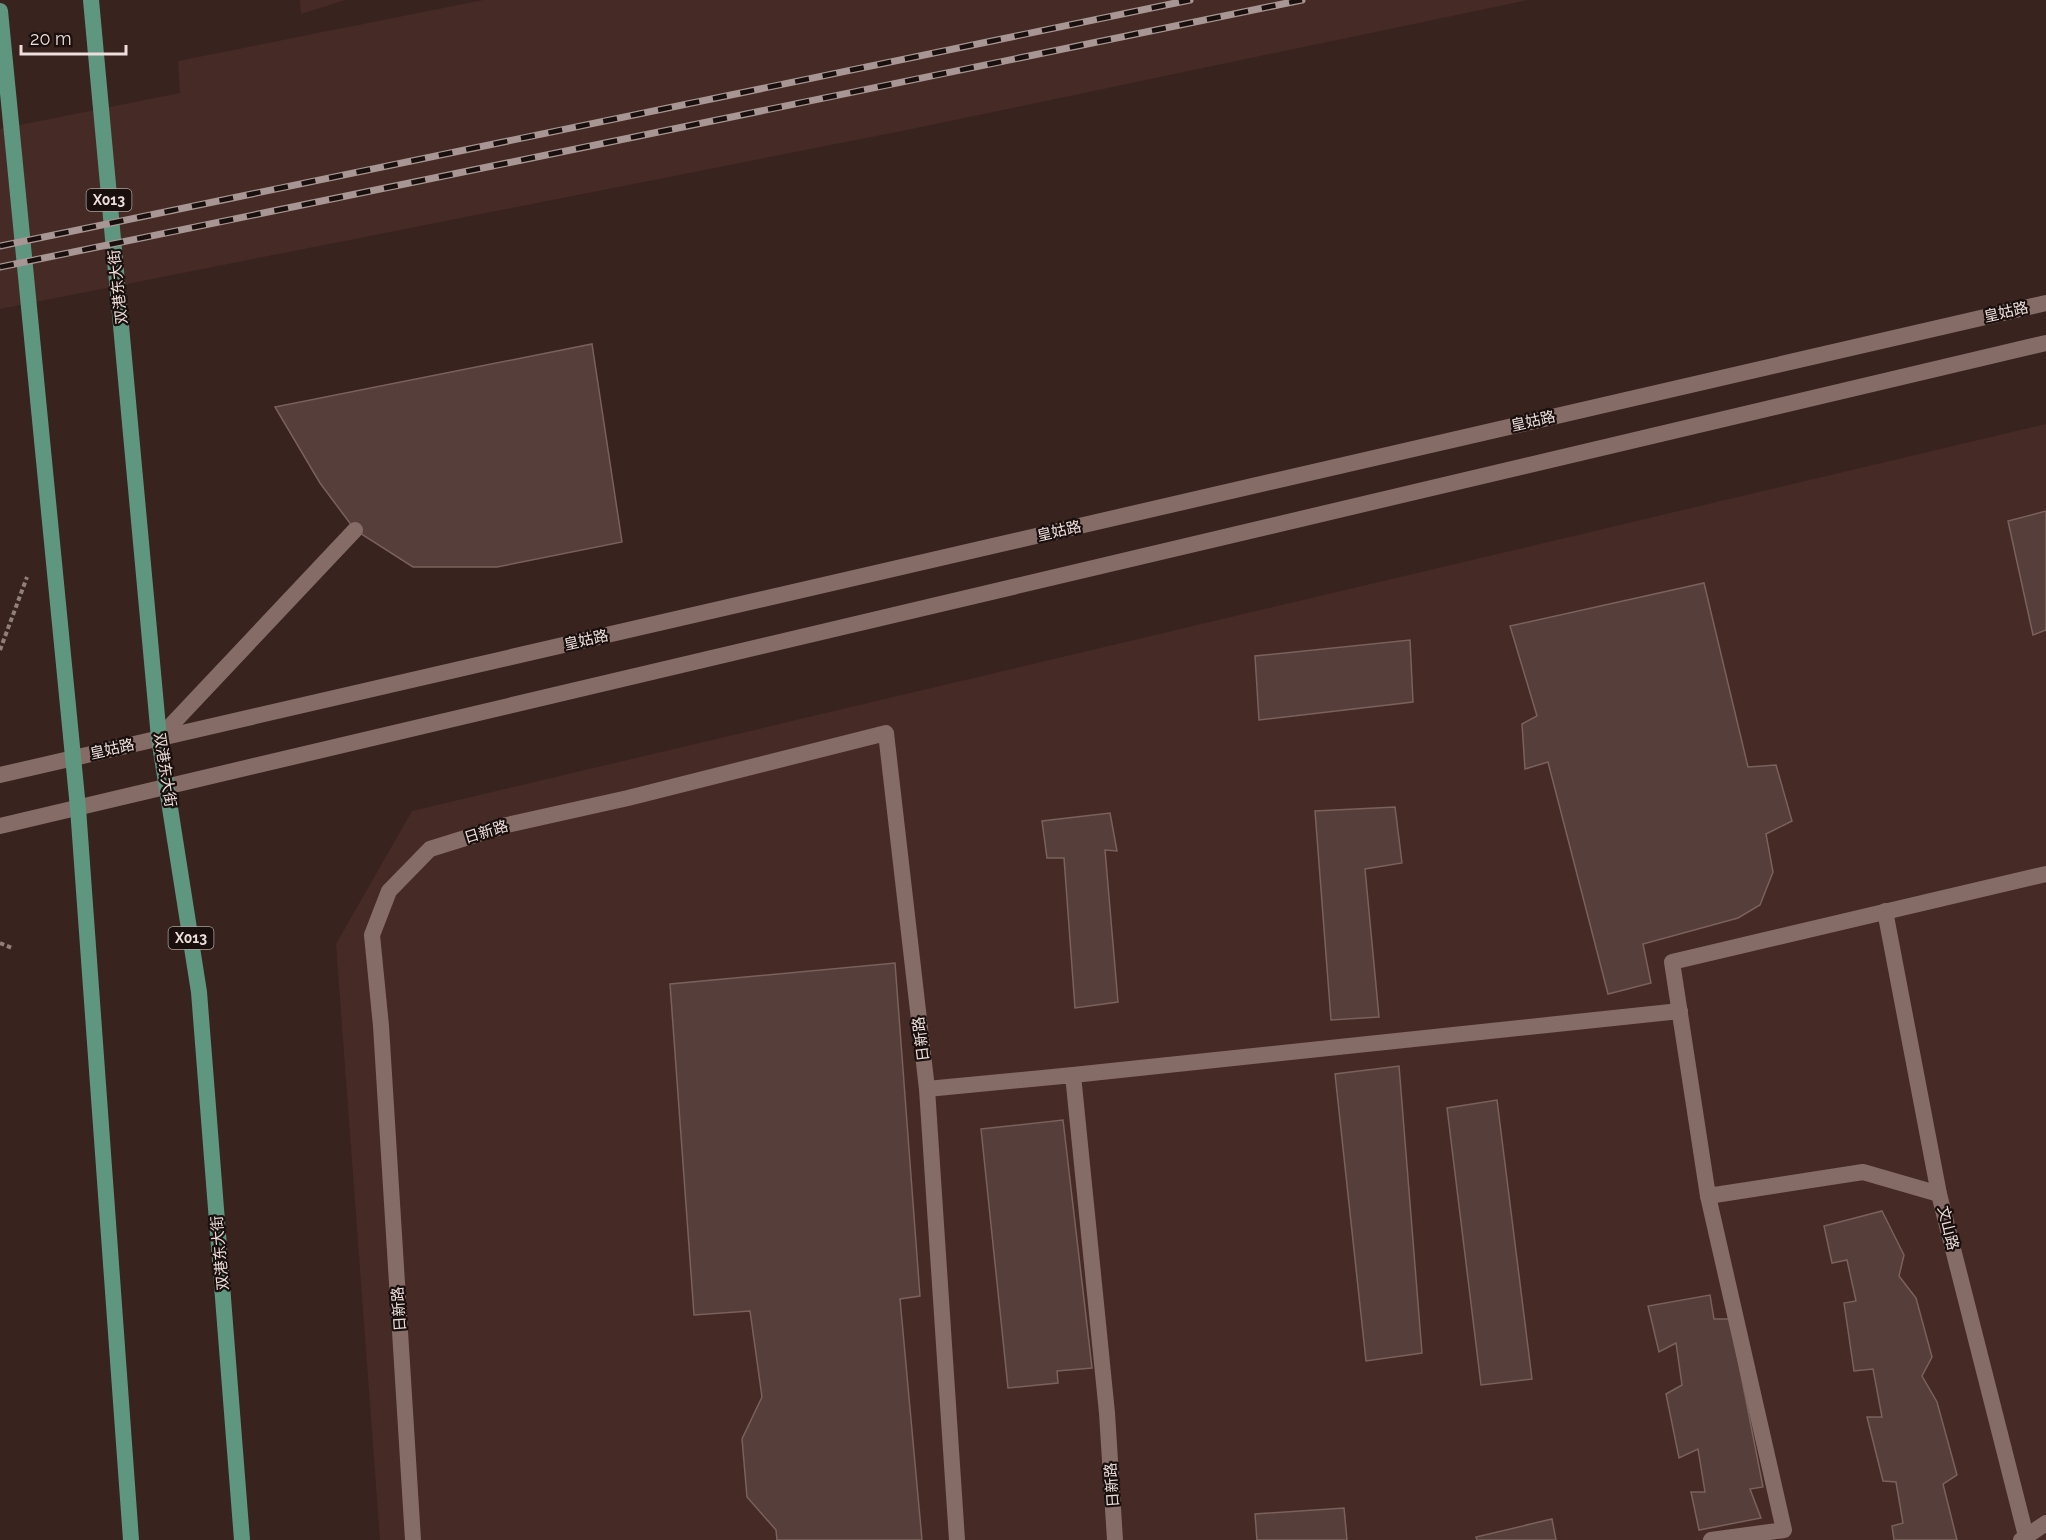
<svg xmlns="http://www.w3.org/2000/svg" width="2046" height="1540" font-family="Raleway,'Noto Sans SC',sans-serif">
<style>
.built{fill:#462a25}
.building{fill:#563e3a;stroke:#7a615c;stroke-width:1.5}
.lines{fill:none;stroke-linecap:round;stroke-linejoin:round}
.path{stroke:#917f7b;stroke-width:4;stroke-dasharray:4.5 3;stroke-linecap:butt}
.service{stroke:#866c67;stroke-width:16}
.minor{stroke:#866c67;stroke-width:16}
.tertiary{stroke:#866c67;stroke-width:16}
.primary{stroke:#5f9680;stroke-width:16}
.rail-casing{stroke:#a79693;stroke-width:7}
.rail{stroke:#190f0d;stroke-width:4.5;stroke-dasharray:14;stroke-linecap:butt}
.labels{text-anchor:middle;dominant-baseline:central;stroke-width:4.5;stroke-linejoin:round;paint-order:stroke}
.shield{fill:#190f0d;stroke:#ada09d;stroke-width:1.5}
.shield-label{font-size:14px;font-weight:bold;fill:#eddedb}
.street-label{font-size:15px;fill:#eddedb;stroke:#190f0d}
</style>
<rect width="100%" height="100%" fill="#38231f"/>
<g class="built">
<polygon points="300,0 345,0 301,14"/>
<polygon points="483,0 1528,0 907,130 0,309 0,129 180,93 178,61"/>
<polygon points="2046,424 2046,1540 380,1540 336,944 412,811"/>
</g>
<g class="building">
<polygon points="592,344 622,542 497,567 413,567 355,530 320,483 275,407"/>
<polygon points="2046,511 2046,630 2033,635 2008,521"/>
<polygon points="1704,583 1748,767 1776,765 1792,821 1766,834 1773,872 1760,905 1738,918 1643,944 1651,983 1608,994 1548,762 1525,769 1522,724 1537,716 1510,626"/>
<polygon points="1410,640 1413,702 1259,720 1255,656"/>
<polygon points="1395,807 1402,863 1365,869 1379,1017 1331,1020 1315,811"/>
<polygon points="1110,813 1117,851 1105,850 1118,1002 1075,1008 1064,858 1047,858 1042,821"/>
<polygon points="895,963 920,1296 900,1299 922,1540 777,1540 776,1530 747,1497 742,1439 762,1397 750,1311 694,1315 670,984"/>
<polygon points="1399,1066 1422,1353 1366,1361 1335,1074"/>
<polygon points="1497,1100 1532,1379 1481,1385 1447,1108"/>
<polygon points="1063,1120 1092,1368 1057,1371 1058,1383 1008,1388 981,1129"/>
<polygon points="1882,1211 1904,1255 1899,1276 1916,1298 1932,1357 1922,1376 1937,1402 1957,1475 1943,1484 1957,1540 1894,1540 1892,1526 1903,1523 1896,1482 1883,1481 1867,1417 1882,1417 1873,1369 1854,1371 1844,1303 1856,1301 1847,1260 1832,1263 1824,1226"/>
<polygon points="1710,1295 1714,1319 1730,1319 1763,1487 1750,1489 1761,1518 1699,1530 1691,1492 1705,1492 1698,1449 1679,1458 1666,1394 1682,1385 1676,1343 1659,1352 1648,1306"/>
<polygon points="1344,1508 1347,1540 1257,1540 1255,1514"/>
<polygon points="1552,1519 1556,1540 1477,1540 1476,1537"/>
</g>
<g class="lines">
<g class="path">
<polyline points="0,650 27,577"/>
<polyline points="0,943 12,948"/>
</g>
<polyline class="service" points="159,738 355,530"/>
<g class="minor">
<polyline points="1885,911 1939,1194 2027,1540"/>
<polyline points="1073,1075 1680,1011"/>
<polyline points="927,1089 1073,1075 1107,1413 1115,1540"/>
<polyline points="1939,1194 1863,1172 1708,1196 1672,962 2046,874"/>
<polyline points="1708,1196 1784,1530 1711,1540"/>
<polyline points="413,1540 381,1026 372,935 389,891 430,849 507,825 628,798 886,733 927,1089 957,1540"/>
<polyline points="2021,1540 2046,1523"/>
</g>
<g class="tertiary">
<polyline points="0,775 2046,303"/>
<polyline points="0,826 2046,343"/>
</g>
<g class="primary">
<polyline points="91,0 159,738 199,992 242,1540"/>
<polyline points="0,11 78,808 131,1540"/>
</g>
<defs>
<g id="rail">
<polyline points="0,246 1190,0"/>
<polyline points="0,267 1302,0"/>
</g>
</defs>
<use href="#rail" class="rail-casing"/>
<use href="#rail" class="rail"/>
</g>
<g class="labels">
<g class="shield">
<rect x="86.5" y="189" width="45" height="22" rx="4.5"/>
<rect x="168.5" y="927" width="45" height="22" rx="4.5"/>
</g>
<g class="shield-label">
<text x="109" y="200">X013</text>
<text x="191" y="938">X013</text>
</g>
<g class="street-label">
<text transform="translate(118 287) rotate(-96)">双港东大街</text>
<text transform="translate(2006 312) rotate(-13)">皇姑路</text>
<text transform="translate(1533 421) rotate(-13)">皇姑路</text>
<text transform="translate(1059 531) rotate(-13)">皇姑路</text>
<text transform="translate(586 640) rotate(-13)">皇姑路</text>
<text transform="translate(112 749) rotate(-13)">皇姑路</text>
<text transform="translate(165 770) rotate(81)">双港东大街</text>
<text transform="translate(486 832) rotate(-17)">日新路</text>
<text transform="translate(921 1039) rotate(-97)">日新路</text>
<text transform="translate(1948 1228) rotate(76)">文山路</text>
<text transform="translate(220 1253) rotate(-95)">双港东大街</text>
<text transform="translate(399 1309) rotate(-94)">日新路</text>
<text transform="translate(1112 1485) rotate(-94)">日新路</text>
</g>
</g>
<path d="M21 45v9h105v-9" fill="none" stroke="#eddedb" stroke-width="3"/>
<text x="30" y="45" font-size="18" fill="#eddedb" stroke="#190f0d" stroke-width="4.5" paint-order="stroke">20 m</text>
</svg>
